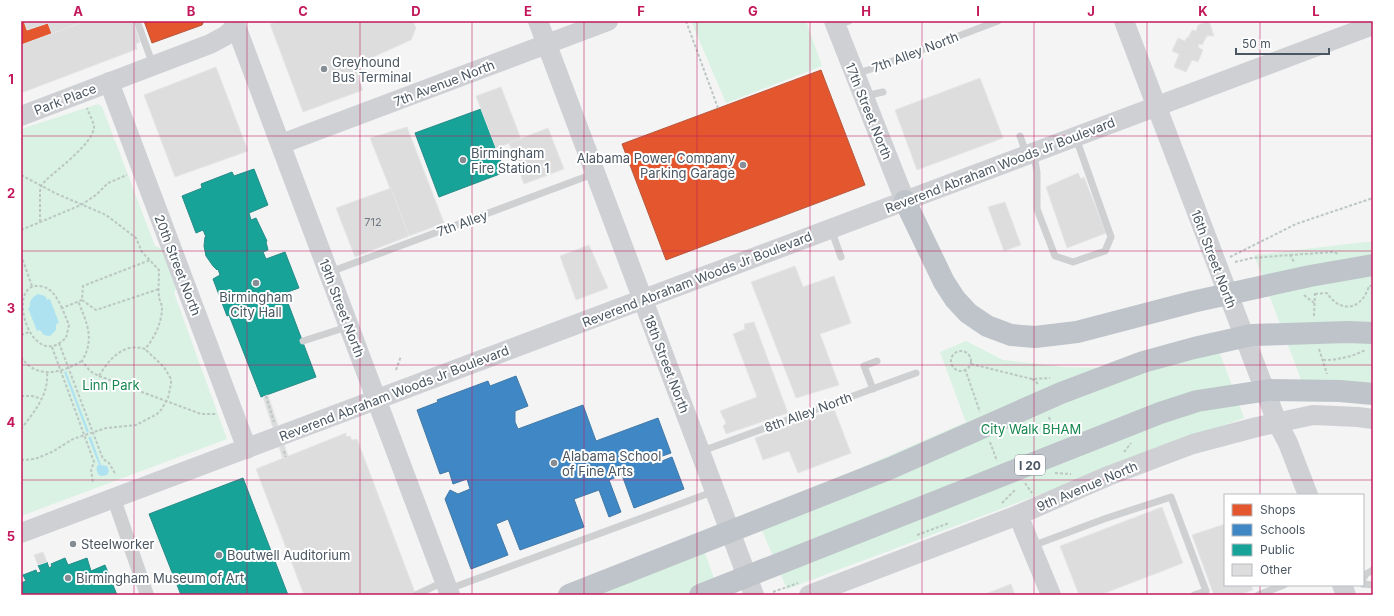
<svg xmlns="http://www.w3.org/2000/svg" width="1394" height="616" font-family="Inter,sans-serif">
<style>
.green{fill:#d9f2e3}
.water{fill:#aee2f0}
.shops{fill:#e4572e;stroke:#b6573d}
.schools{fill:#3f88c5;stroke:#4279a7}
.public{fill:#17a398;stroke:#268c88}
.building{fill:#ddddde;stroke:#e5e6e7}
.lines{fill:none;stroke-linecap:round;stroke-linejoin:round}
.path{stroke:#bcc7c4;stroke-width:2;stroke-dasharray:3 2;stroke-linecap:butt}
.lane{stroke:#ced0d2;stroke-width:7}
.street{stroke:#ced0d2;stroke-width:14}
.secondary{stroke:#ced0d4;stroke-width:20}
.highway{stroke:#bec4c9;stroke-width:22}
.grid{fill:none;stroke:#c2185b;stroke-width:1;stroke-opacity:0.55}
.poi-dot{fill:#868d94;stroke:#fff;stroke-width:1.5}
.labels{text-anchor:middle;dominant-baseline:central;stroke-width:4;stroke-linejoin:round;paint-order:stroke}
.number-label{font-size:11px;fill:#707881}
.shield{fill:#fff;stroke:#808990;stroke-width:1}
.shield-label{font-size:12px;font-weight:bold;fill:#4a5661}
.street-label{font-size:13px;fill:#4a5661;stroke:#fff}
.poi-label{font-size:13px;fill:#4a5661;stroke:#fff;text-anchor:start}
.park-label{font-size:13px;fill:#17864f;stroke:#fff}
.neatline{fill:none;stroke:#c2185b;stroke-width:1.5}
.grid-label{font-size:13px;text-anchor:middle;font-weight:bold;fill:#c2185b}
</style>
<rect width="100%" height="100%" fill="#f4f4f4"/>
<g class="green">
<polygon points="691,21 806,21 822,66 726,103"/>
<polygon points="98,104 102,107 155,246 162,249 176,288 174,293 227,439 21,516 21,129"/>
<polygon points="1365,242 1373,242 1373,404 1308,398 1254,255"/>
<polygon points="1212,332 1244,418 787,589 755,514 966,422 940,352 966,341 1003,360 1065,367 1104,368"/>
<polygon points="700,539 720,595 562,595"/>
</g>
<g class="water">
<path d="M38 294 45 296 47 300 50 299 59 323 56 324V330L50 336 44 335 40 330 37 331 28 308 30 307C29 301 32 297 38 294Z"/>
<polygon points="66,371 89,432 87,433 64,372"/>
<path d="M88 437H91L101 465 107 466 109 471 107 475 101 476C97 474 96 470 97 466L99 465Z"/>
</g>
<g class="shops">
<polygon points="21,21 24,21 27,30 48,23 52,34 21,45"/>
<polygon points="144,21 204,21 202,25 152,43"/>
<polygon points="821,70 865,185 666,260 622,144"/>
</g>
<polygon class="schools" points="516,376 528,406 515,411 515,422 518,429 583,405 596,441 658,418 671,453 651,460 652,465 672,457 684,489 634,508 622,475 609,480 621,512 609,517 599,490 574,499 584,527 520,550 508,519 496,524 508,555 471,569 445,499 450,490 458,494 470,489 467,479 453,484 449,471 440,474 417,410 438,402 437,400 488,381 490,386"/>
<g class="public">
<polygon points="481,109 505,172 439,197 415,133"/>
<polygon points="254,169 268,205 249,213 251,220 256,218 267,241 266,242 268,250 263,252 266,259 285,252 299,288 279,295 282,304 288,303 316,377 261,397 229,315 227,316 213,279 220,275 218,269 217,270 213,266 206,256 204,246 205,237 206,237 203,230 196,233 182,196 202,188 201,184 232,172 234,176"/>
<polygon points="243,478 288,595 181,595 149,514"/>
<polygon points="65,558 68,565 87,558 91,571 105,565 117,595 21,595 21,583 26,581 23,575 36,570 37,573 41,572 38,565 47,562 49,568 52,566 51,564"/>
</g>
<g class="building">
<polygon points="24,21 86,21 52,34 48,23 27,30"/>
<polygon points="86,21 133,21 140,42 136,44 137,49 21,93 21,45"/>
<polygon points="278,21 413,21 416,28 411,40 364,61 358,77 363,90 303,112 270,24"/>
<polygon points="1209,21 1214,36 1207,36 1202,45 1199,44 1198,47 1203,50 1198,62 1192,60 1186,72 1174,67 1179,54 1172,51 1178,38 1185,41 1187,37 1188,38 1192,30 1196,31 1198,25"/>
<polygon points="216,67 248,151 175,177 144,95"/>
<polygon points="980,78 1003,138 917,170 895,110"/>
<polygon points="501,87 521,139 496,148 476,96"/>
<polygon points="407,127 444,223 409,236 370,138"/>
<polygon points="548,128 564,169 524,184 509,143"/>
<polygon points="1078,173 1081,179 1084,177 1106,233 1067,248 1046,187"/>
<polygon points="391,188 409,236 355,257 336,208"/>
<polygon points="1005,202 1021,245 1004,251 988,207"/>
<polygon points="589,245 608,288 576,300 560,256"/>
<polygon points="795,266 803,287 834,276 851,323 820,334 839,385 796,398 751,282"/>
<polygon points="754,322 788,413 726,434 723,426 726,423 720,411 757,397 733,334 745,329 744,324"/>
<polygon points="268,395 288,456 283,459 263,397"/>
<polygon points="834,409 851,453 798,473 789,451 763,460 755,438"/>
<polygon points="346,433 346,437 350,436 352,440 357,439 416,595 304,595 256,469"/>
<polygon points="1162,507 1183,563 1100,595 1079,595 1060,546"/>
<polygon points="1225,524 1225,585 1251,585 1253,590 1239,595 1214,595 1192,535"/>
<polygon points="43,552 47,562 38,565 34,555"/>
<polygon points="1011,584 1015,595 983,595"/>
</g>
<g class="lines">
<g class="path">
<polyline points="686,21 718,108"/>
<path d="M21 175 55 193 106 215 114 221 136 238 142 252 159 270C159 279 158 287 159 296 159 300 162 304 162 308 162 322 154 339 145 349 124 342 109 359 99 376L90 371 82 361C95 339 87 323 78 301"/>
<path d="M40 222V191L41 186 46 180C58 169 92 144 94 128 94 122 89 114 87 108"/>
<polyline points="21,230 81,205 96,195 108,183 127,175"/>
<polyline points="21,255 32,286"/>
<polyline points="1290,255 1334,252 1338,254"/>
<polyline points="1230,257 1296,224 1373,198"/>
<polyline points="1235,262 1252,258 1290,255 1294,262"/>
<path d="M1315 294 1327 293C1336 307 1352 313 1364 297 1366 294 1368 289 1369 286H1373"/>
<polyline points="1304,295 1314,303"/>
<polyline points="82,300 96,310 159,289"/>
<path d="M62 308C57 298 52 287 39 286 9 283 25 352 53 346 58 345 62 341 66 338L69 325 62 308 82 300 83 286 150 260"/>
<polyline points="1314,316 1315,292"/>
<polyline points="21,335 29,332"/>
<polyline points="59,343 103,459 109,463 116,475"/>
<polyline points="52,347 94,462 91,470 93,483"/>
<polyline points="1319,349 1327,374"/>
<circle cx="961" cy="361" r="10"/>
<path d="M21 357C37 380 61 373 82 361"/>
<path d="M1323 360C1337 360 1352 357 1365 350"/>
<polyline points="971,364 1032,379 1050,378"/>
<polyline points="965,369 980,412"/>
<polyline points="396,370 401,356"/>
<polyline points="99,376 201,414 217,414"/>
<polyline points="1032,379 1036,381 1038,385"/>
<polyline points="21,396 32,396 42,399"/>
<polyline points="266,396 274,422"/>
<polyline points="1049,417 1055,436"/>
<path d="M21 429C34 412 49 395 47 372"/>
<polyline points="990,442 997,461"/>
<polyline points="284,451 286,457"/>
<polyline points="1124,452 1131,443"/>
<polyline points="21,460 35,459 52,452 73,439 106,428 136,425 157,414 161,410 168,398 171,384 171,379 164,367 145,349"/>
<polyline points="1055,473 1071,474"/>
<polyline points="1025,483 1032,493"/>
<polyline points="1002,503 1016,489"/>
<polyline points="917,535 949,523"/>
<polyline points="773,592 798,583"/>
</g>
<g class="lane">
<polyline points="137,21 153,65"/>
<polyline points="838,25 849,21"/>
<polyline points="855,74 874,68 998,21"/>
<polyline points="865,96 883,92"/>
<polyline points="1020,136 1026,153"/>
<polyline points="1034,155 1037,172 1037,209 1055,256 1073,262 1105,251 1111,237 1076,138"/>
<polyline points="831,229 841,257"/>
<polyline points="330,272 593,174"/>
<polyline points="303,341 347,327"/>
<polyline points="873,389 864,366 877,361"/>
<polyline points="702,451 916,373"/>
<polyline points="1032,546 1104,519 1171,497 1206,591 1194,595"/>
<polyline points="1363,579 1366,574 1373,570"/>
<polyline points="1363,584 1373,585"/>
<polyline points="449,589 715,491"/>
<polyline points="416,595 443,582"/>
<polyline points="1258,595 1284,585"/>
</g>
<polyline class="street" points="114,499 147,595"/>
<g class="secondary">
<polyline points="234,21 450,595"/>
<polyline points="538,21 754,595"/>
<polyline points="834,21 905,201"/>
<polyline points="1124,21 1272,409 1277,422 1288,443 1308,495"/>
<polyline points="109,82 247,449"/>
<polyline points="21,116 210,44 225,36 236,27"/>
<polyline points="281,144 608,21"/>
<polyline points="1018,515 1051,595"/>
<polyline points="21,533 1373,25"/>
<polyline points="1342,585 1346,595"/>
<polyline points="809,595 1018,515 1108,476 1193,444 1257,427 1313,415 1358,417 1373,419"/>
</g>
<g class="highway">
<polyline points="905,201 944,282 955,299 968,313 987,326 1011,335 1035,337 1077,332 1192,302 1310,276 1373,265"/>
<polyline points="569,595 891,468 1061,393 1143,362 1194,348 1252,335 1348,332 1373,333"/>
<polyline points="700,595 1160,413 1197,401 1269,390 1340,391 1373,394"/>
</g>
</g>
<path class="grid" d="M134 21V595M247 21V595M360 21V595M472 21V595M584 21V595M697 21V595M810 21V595M922 21V595M1034 21V595M1147 21V595M1260 21V495M21 136H1373M21 251H1373M21 365H1373M21 480H1373M1260 585V595"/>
<g class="poi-dot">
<circle cx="324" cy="69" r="4"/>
<circle cx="463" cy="160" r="4"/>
<circle cx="743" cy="165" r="4"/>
<circle cx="256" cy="283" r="4"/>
<circle cx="554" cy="463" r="4"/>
<circle cx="73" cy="544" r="4"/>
<circle cx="219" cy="555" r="4"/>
<circle cx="68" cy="578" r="4"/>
</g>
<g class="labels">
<g class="number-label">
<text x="373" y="222">712</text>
</g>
<rect class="shield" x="1015" y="455" width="30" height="20" rx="3"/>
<g class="shield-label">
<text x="1030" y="465">I 20</text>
</g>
<g class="street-label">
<text transform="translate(915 52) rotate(-21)">7th Alley North</text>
<text transform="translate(444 83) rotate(-21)">7th Avenue North</text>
<text transform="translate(65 99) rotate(-21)">Park Place</text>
<text transform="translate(869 111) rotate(68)">17th Street North</text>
<text transform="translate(1000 165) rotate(-21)">Reverend Abraham Woods Jr Boulevard</text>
<text transform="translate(462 223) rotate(-20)">7th Alley</text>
<text transform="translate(1214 259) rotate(69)">16th Street North</text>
<text transform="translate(178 265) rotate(69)">20th Street North</text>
<text transform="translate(697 279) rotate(-21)">Reverend Abraham Woods Jr Boulevard</text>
<text transform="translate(342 308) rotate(69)">19th Street North</text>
<text transform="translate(667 364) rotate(69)">18th Street North</text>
<text transform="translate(394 393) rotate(-21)">Reverend Abraham Woods Jr Boulevard</text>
<text transform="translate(808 412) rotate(-20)">8th Alley North</text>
<text transform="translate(1087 486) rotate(-23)">9th Avenue North</text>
</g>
<g class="poi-label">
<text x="332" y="62">Greyhound<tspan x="332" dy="15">Bus Terminal</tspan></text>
<text x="471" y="153">Birmingham<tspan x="471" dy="15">Fire Station 1</tspan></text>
<text x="735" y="158" text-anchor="end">Alabama Power Company<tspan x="735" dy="15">Parking Garage</tspan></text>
<text x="256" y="297" text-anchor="middle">Birmingham<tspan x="256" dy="15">City Hall</tspan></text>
<text x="562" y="456">Alabama School<tspan x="562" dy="15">of Fine Arts</tspan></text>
<text x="81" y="544">Steelworker</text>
<text x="227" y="555">Boutwell Auditorium</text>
<text x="76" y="578">Birmingham Museum of Art</text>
</g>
<g class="park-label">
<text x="111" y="385">Linn Park</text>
<text x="1031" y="429">City Walk BHAM</text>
</g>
</g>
<rect width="1394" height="616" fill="none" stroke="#ffffff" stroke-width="44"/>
<rect x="1224" y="494" width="140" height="92" fill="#ffffff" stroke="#b7bbc0"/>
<rect x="1232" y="504" width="20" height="12" fill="#e4572e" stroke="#b7bbc0"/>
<text x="1260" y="514" font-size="12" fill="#4a5661">Shops</text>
<rect x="1232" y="524" width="20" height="12" fill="#3f88c5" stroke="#b7bbc0"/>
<text x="1260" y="534" font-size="12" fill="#4a5661">Schools</text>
<rect x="1232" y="544" width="20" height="12" fill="#17a398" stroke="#b7bbc0"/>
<text x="1260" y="554" font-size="12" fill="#4a5661">Public</text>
<rect x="1232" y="564" width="20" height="12" fill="#ddddde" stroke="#b7bbc0"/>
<text x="1260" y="574" font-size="12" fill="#4a5661">Other</text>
<path d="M1236 48v6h93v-6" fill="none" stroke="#4a5661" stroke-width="2"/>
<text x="1242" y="48" font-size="12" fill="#4a5661" stroke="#ffffff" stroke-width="3" paint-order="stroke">50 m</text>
<rect x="22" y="22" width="1350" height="572" class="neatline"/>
<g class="grid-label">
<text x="78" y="16">A</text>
<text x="191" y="16">B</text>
<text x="303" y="16">C</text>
<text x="416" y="16">D</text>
<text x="528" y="16">E</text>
<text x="641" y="16">F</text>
<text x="753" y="16">G</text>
<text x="866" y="16">H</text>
<text x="978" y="16">I</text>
<text x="1091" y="16">J</text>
<text x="1203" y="16">K</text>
<text x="1316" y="16">L</text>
<text x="11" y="84">1</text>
<text x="11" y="198">2</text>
<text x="11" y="313">3</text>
<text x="11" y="427">4</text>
<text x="11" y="541">5</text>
</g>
</svg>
